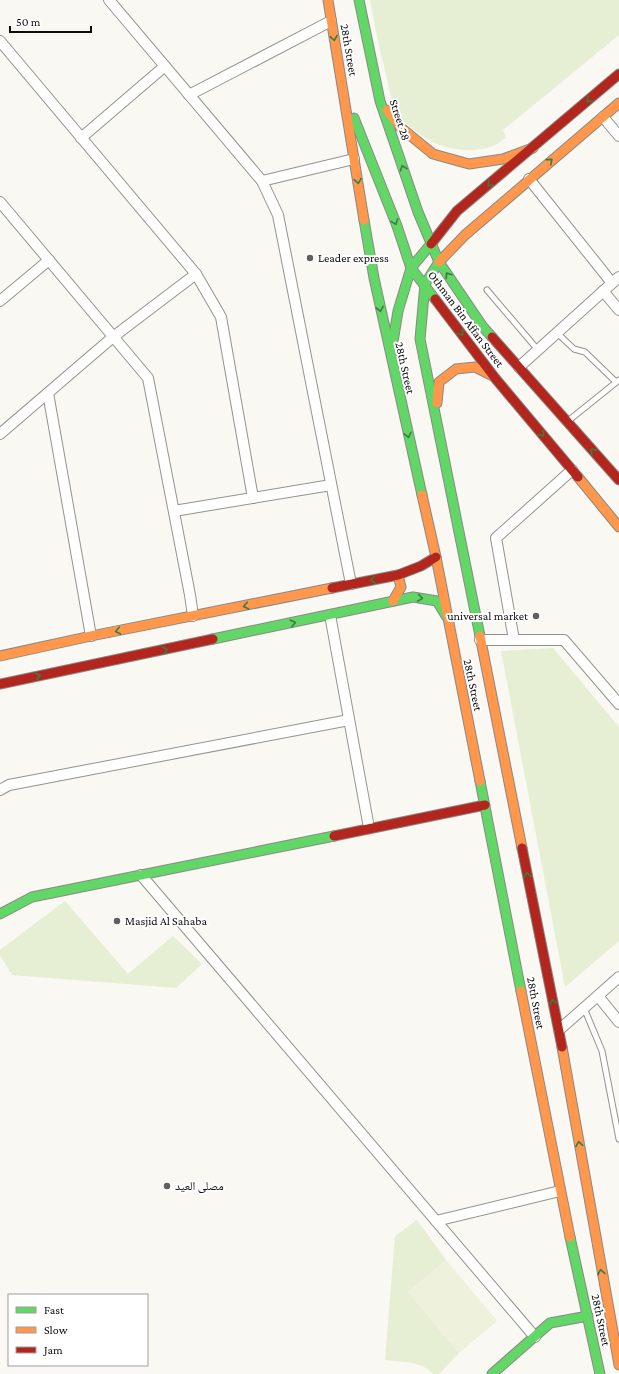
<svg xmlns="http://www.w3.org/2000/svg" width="619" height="1374" font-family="'Crimson Pro','Noto Naskh Arabic',serif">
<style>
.green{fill:#e6eed3}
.pitch{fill:#eef2dd}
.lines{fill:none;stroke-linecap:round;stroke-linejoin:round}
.lane-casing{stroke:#949390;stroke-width:7}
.street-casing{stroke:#949390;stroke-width:12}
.fast-casing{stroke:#8a8987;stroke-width:11}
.slow-casing{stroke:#8a8987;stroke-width:11}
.jam-casing{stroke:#8a8987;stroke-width:11}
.lane{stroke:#fefefd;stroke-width:5}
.street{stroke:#fefefd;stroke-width:10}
.fast{stroke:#63d668;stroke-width:9}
.slow{stroke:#ff974d;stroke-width:9}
.jam{stroke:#b3261e;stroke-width:9}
.oneway{stroke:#3c7c3f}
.poi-dot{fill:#605f5d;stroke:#fff;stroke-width:1.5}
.labels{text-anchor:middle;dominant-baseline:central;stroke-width:4;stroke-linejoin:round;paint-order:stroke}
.street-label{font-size:12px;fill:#0d0d0d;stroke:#fff}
.poi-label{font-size:12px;fill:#0d0d0d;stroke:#fff;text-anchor:start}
</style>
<rect width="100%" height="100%" fill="#faf8f2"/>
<g class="green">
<path d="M370 0H619V35L503 130 506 138C502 140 498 144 493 146 456 159 417 140 394 110L376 32Z"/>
<polygon points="553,648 619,727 619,941 565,987 501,651"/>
<polygon points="65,901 128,974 173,936 202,964 176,988 12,975 0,955 0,950"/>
<path d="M417 1220 446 1260 408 1292 459 1353 439 1374H433C422 1361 402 1362 385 1360L395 1236Z"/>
</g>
<polygon class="pitch" points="446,1260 497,1321 459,1353 408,1292"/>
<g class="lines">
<defs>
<g id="lane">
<polyline points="487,290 538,350"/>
<polyline points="557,333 574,349 585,352 616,382"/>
<polyline points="568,421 619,380"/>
<polyline points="584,1008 602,1051 619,1139"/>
</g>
<g id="street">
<polyline points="109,0 262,181 278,215 351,584"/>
<polyline points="0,41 196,274 221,317 253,498"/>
<polyline points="189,95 331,21"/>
<polyline points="603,117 619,136"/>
<polyline points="81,138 165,66"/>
<polyline points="529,179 612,283"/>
<polyline points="262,181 354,159"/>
<polyline points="0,202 148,378 190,595 193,616"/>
<polyline points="603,291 619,310"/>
<polyline points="0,301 49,260"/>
<polyline points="519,367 619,277"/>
<polyline points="48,393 91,636"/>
<polyline points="0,434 113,337 196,274"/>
<polyline points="174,511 331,485"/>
<polyline points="330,615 369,828"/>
<polyline points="480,640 564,640 619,704"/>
<polyline points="514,640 496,538 572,470"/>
<polyline points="0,790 9,785 349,720"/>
<polyline points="141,875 535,1337"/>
<polyline points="598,996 619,1022"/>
<polyline points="559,1030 619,977"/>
<polyline points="436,1221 560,1191"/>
</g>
<g id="fast">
<polyline points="359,0 380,101 418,212 439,262 483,327 492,337"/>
<polyline points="354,118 397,226 411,268 435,299"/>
<polyline points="364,220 374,278 422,495"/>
<polyline points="439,262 425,284 420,339 480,636"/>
<polyline points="392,348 398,311 411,268 431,244"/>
<polyline points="213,639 413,597 437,601 446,616"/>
<polyline points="480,781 521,991"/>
<polyline points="0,914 32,897 334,836"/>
<polyline points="570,1237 600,1374"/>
<polyline points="492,1374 550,1323 588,1316"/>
</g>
<g id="slow">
<polyline points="328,0 364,220"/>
<polyline points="387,110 400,127 433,154 469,164 503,159 533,148"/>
<polyline points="439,262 465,235 619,103"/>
<polyline points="437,403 439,382 456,369 475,367 491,375"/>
<polyline points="578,477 619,527"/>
<polyline points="422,495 436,557 480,781"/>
<polyline points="393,601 401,587 398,575"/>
<polyline points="480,636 522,848"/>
<polyline points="0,656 91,636 332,588"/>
<polyline points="521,991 570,1237"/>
<polyline points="562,1047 619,1365"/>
</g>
<g id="jam">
<polyline points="431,244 457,211 619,74"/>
<polyline points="435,299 495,378 578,477"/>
<polyline points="492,337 619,480"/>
<polyline points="332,588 398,575 421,566 436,557"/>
<polyline points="0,684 213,639"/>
<polyline points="334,836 485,805"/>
<polyline points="522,848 562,1047"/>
</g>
</defs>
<use href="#lane" class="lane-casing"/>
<use href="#street" class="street-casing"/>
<use href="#fast" class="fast-casing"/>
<use href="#slow" class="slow-casing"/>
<use href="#jam" class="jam-casing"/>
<use href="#lane" class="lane"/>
<use href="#street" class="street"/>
<use href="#fast" class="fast"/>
<use href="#slow" class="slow"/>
<use href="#jam" class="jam"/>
</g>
<defs><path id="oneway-chevron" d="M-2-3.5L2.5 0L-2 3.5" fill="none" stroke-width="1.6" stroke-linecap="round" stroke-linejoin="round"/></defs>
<g class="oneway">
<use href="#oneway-chevron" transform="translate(334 38) rotate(80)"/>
<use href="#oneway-chevron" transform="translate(589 100) rotate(139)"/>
<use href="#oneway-chevron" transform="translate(550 161) rotate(-40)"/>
<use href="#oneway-chevron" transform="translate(403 168) rotate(-109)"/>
<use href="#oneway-chevron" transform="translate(358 181) rotate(81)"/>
<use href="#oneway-chevron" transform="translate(490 184) rotate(140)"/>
<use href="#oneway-chevron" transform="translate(395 222) rotate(69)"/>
<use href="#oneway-chevron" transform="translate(448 275) rotate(-124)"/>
<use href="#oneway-chevron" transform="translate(380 309) rotate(78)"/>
<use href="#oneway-chevron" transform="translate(461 333) rotate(53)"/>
<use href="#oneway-chevron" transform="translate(542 434) rotate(50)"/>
<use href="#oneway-chevron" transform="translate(408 435) rotate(77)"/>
<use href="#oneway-chevron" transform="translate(593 451) rotate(-132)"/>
<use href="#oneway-chevron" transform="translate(373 580) rotate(169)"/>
<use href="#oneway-chevron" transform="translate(420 598) rotate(8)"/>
<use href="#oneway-chevron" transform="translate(246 606) rotate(169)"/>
<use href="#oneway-chevron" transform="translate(293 623) rotate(-12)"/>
<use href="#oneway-chevron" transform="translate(118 631) rotate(169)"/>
<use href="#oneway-chevron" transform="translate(165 650) rotate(-12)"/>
<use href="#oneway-chevron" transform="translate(38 676) rotate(-12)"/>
<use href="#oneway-chevron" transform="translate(527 875) rotate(-101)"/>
<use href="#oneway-chevron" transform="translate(553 1002) rotate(-101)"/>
<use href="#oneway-chevron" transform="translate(579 1144) rotate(-100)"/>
<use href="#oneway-chevron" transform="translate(601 1272) rotate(-100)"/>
</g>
<g class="poi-dot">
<circle cx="310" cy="258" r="4"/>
<circle cx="536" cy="616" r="4"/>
<circle cx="117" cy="921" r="4"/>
<circle cx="167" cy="1186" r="4"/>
</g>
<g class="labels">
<g class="street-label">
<text transform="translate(349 50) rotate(80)">28th Street</text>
<text transform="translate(400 120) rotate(72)">Street 28</text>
<text transform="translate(466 319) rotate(53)">Othman Bin Affan Street</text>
<text transform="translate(405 368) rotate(77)">28th Street</text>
<text transform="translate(473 685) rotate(78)">28th Street</text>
<text transform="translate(536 1003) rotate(79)">28th Street</text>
<text transform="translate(601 1320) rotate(78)">28th Street</text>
</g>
<g class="poi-label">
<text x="318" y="258">Leader express</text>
<text x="528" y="616" text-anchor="end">universal market</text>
<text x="125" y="921">Masjid Al Sahaba</text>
<text x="175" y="1186">مصلى العيد</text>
</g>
</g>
<rect x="8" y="1294" width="140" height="72" fill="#ffffff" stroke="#9e9e9e"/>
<rect x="16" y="1307" width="20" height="6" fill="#63d668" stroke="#9e9e9e"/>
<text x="44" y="1314" font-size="12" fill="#0d0d0d">Fast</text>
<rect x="16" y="1327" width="20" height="6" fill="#ff974d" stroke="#9e9e9e"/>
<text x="44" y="1334" font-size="12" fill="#0d0d0d">Slow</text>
<rect x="16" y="1347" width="20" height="6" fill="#b3261e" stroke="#9e9e9e"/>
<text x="44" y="1354" font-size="12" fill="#0d0d0d">Jam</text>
<path d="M10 26v6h81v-6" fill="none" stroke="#0d0d0d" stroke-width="2"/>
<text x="16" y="26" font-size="12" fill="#0d0d0d" stroke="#ffffff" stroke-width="3" paint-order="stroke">50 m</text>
</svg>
